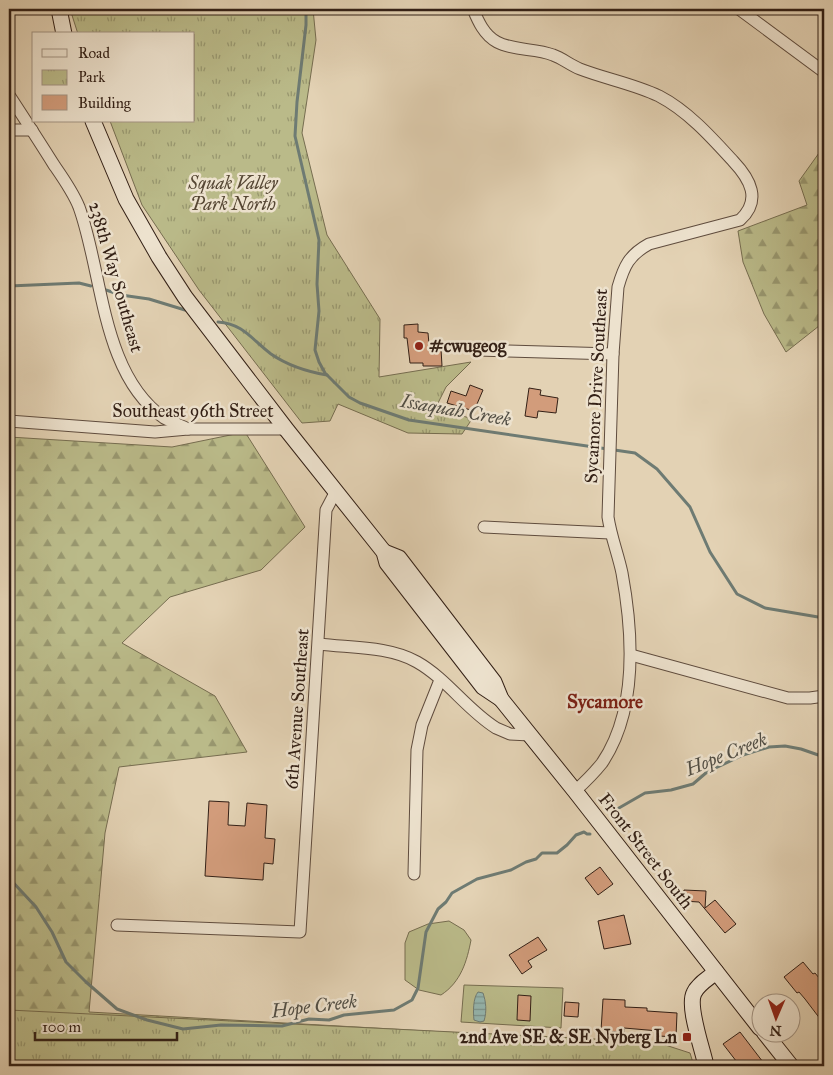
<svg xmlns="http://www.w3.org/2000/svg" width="833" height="1075" font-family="'IM FELL Great Primer',serif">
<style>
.grass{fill:#baba89;stroke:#766d50}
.forest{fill:url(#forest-firs);stroke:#766d50}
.park{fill:url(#park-tufts);stroke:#766d50}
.water{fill:url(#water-rules);stroke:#6e7b73}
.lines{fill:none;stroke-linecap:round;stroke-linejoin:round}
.stream{stroke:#6e7b73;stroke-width:3}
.building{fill:#d29c7b;stroke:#332016}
.street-casing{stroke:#5f4c3e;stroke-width:13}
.secondary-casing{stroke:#332016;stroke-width:17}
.street{stroke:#ede2ce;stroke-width:11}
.secondary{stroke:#ede2ce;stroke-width:15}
.poi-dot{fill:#8f2418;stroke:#ede2ce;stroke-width:2}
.labels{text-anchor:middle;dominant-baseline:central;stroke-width:5;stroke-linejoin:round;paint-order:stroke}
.park-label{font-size:18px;font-style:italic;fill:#554633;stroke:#ede2ce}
.street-label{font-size:18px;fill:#332016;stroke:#ede2ce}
.poi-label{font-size:18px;font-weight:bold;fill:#332016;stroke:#ede2ce;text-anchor:start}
.water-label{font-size:19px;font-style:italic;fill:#504d44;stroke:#ede2ce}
.neighbourhood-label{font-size:19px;font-weight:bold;fill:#7a1f14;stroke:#ede2ce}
</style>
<defs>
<pattern id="forest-firs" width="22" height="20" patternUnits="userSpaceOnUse" patternTransform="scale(1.25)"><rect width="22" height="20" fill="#baba89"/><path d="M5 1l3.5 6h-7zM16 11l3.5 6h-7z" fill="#98976f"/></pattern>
<pattern id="park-tufts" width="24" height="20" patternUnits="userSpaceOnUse" patternTransform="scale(1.25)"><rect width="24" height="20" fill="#baba89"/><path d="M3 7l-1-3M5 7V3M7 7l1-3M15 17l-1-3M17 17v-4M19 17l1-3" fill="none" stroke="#98976f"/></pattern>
<pattern id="water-rules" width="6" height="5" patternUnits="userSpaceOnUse" patternTransform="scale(1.25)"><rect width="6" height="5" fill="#95b7b1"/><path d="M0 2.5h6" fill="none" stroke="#7a948f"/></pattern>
</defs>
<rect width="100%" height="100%" fill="#e3d2b4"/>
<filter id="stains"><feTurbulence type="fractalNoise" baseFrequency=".004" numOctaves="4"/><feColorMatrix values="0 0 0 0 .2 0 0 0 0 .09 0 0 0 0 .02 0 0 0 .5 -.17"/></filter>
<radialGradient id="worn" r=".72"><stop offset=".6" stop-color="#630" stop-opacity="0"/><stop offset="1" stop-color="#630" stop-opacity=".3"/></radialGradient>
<g class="grass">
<path d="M449 921 464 930 471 940C467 961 461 982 441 995L419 990 405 980V943L409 932 428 924Z"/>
<polygon points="464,985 563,988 561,1028 461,1022"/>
</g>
<g class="forest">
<polygon points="824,146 824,322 786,352 764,314 743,262 738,231 807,205 799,181"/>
<polygon points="245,432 305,527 261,570 170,597 122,643 215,696 247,752 119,767 105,833 89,1012 658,1044 9,1066 9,437 172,447"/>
</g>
<g class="park">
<polygon points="70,9 313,9 316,40 302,133 327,235 380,319 379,377 471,362 446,387 436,407 472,419 462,434 408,433 338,404 330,421 302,423 199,290 142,205 110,121 194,121 194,34 78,34"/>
<polygon points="9,1010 656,1042 690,1053 694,1066 9,1066"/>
</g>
<path class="water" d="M478 992 483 993C486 1002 487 1011 484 1021L480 1022 474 1020C473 1012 473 998 478 992Z"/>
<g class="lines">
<g class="stream">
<polyline points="306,9 306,25 297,102 295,136 319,240 317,284 319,311 315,350 319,362 325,373 349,397 360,403 409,420 635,453 657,469 690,507 710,552 737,594 765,608 824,618"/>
<polyline points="9,286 79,283 91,286"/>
<polyline points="106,290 121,295 149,299 185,310"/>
<path d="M218 322C244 324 252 340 271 354 287 365 309 372 327 375"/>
<polyline points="612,812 645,793 671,790 693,784 707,772 743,755 769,747 785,746 801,749 824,757"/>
<polyline points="9,878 36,907 52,932 66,962 86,982 117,1009 147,1020 183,1029 221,1025 282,1026 309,1019 329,1020 344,1015 394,1010 412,1000 418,988 426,932 438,909 446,902 452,893 477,879 511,870 526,862 536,859 542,853 557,853 567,845 576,835 584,832 587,834 590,834"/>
</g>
</g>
<g class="building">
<polygon points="418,324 418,332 428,333 429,344 431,344 431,349 441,349 442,366 423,366 423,363 410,363 407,338 404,338 404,325"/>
<polygon points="470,385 483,390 474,411 447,403 451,391 466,396"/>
<polygon points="529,388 541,390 540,395 558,398 556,413 538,411 537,418 525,416"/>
<polygon points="209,801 229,802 228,825 245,826 247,803 267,805 265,838 275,839 273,864 264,863 263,880 205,876"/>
<polygon points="600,867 613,884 598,895 585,878"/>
<polygon points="684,890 706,891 705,908 715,900 736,924 725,933 699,902 683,901"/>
<polygon points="624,915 631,944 604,949 598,921"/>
<polygon points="538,937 547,950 528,961 532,967 522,974 509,955"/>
<polygon points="803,962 813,974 815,973 824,984 824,1024 805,999 799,992 797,993 784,977"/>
<polygon points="518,995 531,996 530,1021 517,1020"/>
<polygon points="603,999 625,1000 625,1007 647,1008 647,1011 677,1013 676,1037 659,1036 659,1031 624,1028 624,1032 601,1031"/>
<polygon points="565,1002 579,1003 578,1017 564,1016"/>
<polygon points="740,1032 766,1066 740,1066 723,1044"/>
</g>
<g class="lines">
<defs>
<g id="street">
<path d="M473 9C478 21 484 35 497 42 514 51 535 48 553 55 562 58 570 65 580 69 606 79 634 84 659 96 688 111 712 138 733 161 750 179 762 200 740 220L649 244C629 255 624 266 618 287L613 354 608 517C611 537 618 554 622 573 633 633 638 710 602 763 594 773 585 782 575 791"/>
<polyline points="739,9 824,72"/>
<path d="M9 95C24 118 39 141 54 165 63 178 73 192 79 207 103 273 101 374 164 418 171 422 180 425 188 429"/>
<polyline points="9,130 32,130"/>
<polyline points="478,350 613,354"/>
<polyline points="9,421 155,432 188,429 286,429"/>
<polyline points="484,527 610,533"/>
<path d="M319 644C350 648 389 646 417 662 447 679 467 710 496 728L510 734 530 735"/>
<polyline points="631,655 788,698 810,698 824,696"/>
<polyline points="414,874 417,750 422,725 440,680"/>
<polyline points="117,925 300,932 326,510 336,491"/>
</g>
<g id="secondary">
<polyline points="59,9 64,34"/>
<polyline points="93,121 126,199 159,257 185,297 286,429 384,552 387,563 483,687 501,699"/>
<polyline points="384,552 399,558 494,682 501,699 575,791 760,1028"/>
<polyline points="764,1032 791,1066"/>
<path d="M706 1066C703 1050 687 1007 694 993 698 984 709 978 716 972"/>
</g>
</defs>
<use href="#street" class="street-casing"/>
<use href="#secondary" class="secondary-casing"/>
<use href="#street" class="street"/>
<use href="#secondary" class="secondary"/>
</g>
<g class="poi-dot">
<circle cx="419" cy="346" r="5"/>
<rect x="682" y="1032" width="10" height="10" rx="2.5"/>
</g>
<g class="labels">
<g class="park-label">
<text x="233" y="183">Squak Valley<tspan x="233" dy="21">Park North</tspan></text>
</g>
<g class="street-label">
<text transform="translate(116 277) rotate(74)">238th Way Southeast</text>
<text transform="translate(596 386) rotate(-87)">Sycamore Drive Southeast</text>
<text x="193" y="411">Southeast 96th Street</text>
<text transform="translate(297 709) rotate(-86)">6th Avenue Southeast</text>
<text transform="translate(646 851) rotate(52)">Front Street South</text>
</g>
<g class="poi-label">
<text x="429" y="346">#cwugeog</text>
<text x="677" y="1037" text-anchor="end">2nd Ave SE &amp; SE Nyberg Ln</text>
</g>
<g class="water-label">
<text transform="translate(456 410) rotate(10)">Issaquah Creek</text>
<text transform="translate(726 754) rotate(-22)">Hope Creek</text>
<text transform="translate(314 1006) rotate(-7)">Hope Creek</text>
</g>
<g class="neighbourhood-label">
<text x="605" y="701">Sycamore</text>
</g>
</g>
<rect width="833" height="1075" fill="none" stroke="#e3d2b4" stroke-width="30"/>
<rect x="10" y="10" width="813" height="1055" fill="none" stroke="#332016" stroke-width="2.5"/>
<rect x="15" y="15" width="803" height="1045" fill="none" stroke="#332016"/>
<rect x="32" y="32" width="162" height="90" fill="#ede2ce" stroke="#a39484"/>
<rect x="42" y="49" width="25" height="8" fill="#ede2ce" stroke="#a39484"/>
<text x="78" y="58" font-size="15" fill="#332016">Road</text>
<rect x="42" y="70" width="25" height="15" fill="url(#park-tufts)" stroke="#a39484"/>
<text x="78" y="82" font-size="15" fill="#332016">Park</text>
<rect x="42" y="95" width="25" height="15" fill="#d29c7b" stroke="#a39484"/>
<text x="78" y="108" font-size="15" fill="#332016">Building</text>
<g transform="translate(776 1018) rotate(182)"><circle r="24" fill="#ede2ce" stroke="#a39484"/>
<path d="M0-4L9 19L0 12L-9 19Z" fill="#8f2418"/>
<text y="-8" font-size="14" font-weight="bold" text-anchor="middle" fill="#332016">N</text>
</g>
<path d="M35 1032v8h142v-8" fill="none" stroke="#332016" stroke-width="2.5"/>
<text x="42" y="1032" font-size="15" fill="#332016" stroke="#ede2ce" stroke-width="4" paint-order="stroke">100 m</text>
<rect width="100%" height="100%" filter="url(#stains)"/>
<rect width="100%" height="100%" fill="url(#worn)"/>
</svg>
